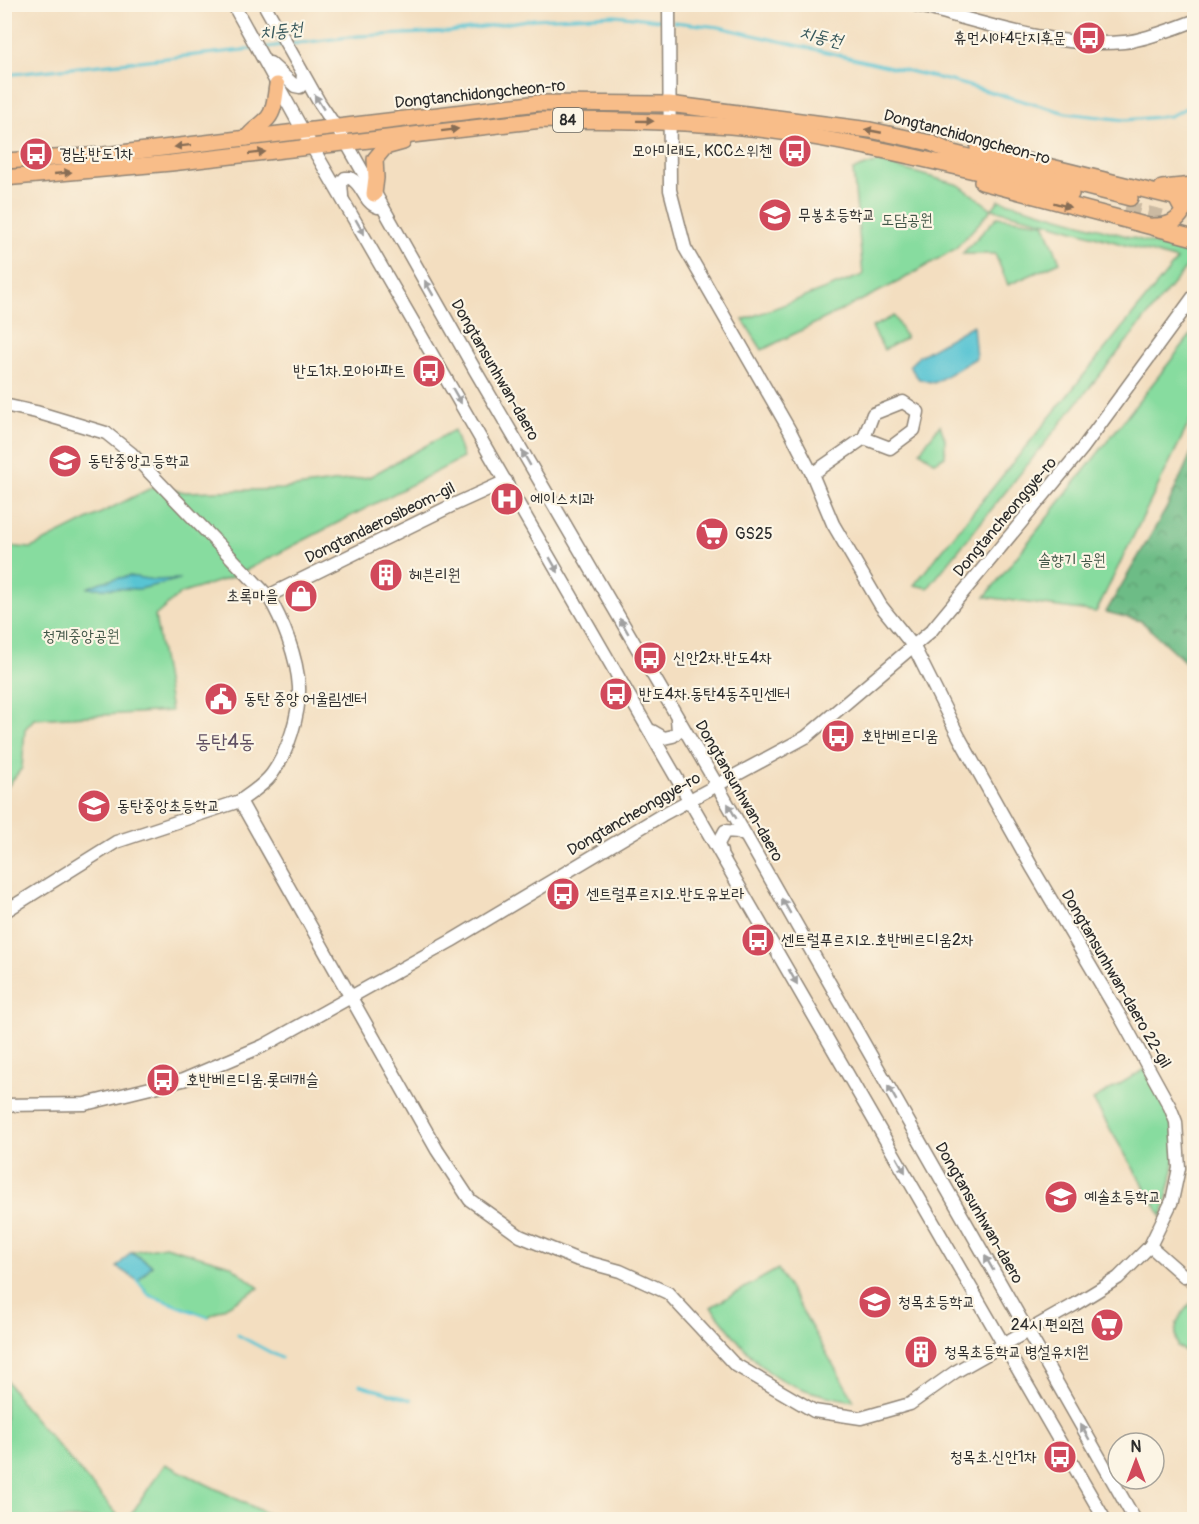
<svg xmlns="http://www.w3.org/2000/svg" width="1199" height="1524" font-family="Pangolin,'Poor Story',sans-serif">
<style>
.green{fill:#87dc9f;stroke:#598465;stroke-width:1.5}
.forest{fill:url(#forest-crowns);stroke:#4c7458;stroke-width:1.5}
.water{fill:#59c4d3;stroke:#42787f;stroke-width:1.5}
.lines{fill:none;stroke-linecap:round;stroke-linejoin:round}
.stream{stroke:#59c4d3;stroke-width:3}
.minor-tunnel{stroke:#cbbaa2;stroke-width:12;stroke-dasharray:12 6;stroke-linecap:butt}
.major-tunnel{stroke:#cbbaa2;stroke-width:15;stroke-dasharray:15 8;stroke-linecap:butt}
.minor-casing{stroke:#8f8476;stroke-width:15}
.major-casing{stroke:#8f8476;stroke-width:18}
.minor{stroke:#fff;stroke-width:12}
.major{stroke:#f8bd89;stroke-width:15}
.oneway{fill:#a0a0a0}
.oneway2{fill:#876d55}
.labels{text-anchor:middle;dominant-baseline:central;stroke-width:4.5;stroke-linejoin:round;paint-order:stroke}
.shield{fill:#fcf5e5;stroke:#6a6863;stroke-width:1.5}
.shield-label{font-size:15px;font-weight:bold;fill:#2b2b2b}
.poi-label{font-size:16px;fill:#2b2b2b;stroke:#fcf5e5;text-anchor:start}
.street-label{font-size:16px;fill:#2b2b2b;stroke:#fcf5e5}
.park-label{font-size:16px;fill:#425748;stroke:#fcf5e5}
.water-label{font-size:18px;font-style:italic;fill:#39595d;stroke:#fcf5e5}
.quarter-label{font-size:20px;fill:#615063;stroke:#fcf5e5}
</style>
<defs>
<pattern id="forest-crowns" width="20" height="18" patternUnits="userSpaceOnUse" patternTransform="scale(1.5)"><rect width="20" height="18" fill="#6dbc86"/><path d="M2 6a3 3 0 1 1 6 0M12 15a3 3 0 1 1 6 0" fill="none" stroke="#5a996e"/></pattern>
</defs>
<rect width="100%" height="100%" fill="#fcf5e5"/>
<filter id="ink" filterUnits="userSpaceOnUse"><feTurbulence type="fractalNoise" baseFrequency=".0167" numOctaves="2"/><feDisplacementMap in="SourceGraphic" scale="12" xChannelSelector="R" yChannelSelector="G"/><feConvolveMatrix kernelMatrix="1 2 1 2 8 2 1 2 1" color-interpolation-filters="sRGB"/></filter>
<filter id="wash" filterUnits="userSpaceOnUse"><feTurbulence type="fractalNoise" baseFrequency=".008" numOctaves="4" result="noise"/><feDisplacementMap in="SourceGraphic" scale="24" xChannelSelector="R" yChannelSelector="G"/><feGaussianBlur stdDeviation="1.35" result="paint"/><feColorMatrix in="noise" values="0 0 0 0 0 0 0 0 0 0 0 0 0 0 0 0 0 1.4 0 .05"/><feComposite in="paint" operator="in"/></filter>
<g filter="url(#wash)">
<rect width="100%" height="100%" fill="#f3dec0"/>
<g class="green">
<polygon points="878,162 959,185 992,209 999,200 1194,255 1194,258 928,588 914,585 1177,260 1046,222 992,209 955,249 900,281 762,350 743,320 863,275 853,170"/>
<polygon points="997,217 1044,223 1060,262 1008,285 995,254 962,254"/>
<polygon points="894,316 906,338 884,350 872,327"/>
<polygon points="1194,331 1194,413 1096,612 985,597"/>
<polygon points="940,425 945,439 945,456 935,462 920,451"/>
<polygon points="454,430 463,458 235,576 180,594 155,616 171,711 34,719 25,729 22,768 5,790 5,546 31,548 153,487 186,492 282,489 369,477"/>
<path d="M1145 1069C1152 1082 1162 1096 1168 1110 1183 1146 1171 1182 1162 1217L1093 1100Z"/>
<polygon points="165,1246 230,1265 259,1288 208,1317 149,1295 138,1281 152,1265 131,1252"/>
<path d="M778 1269 854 1401C824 1396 786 1388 763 1367 743 1350 728 1327 711 1307Z"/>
<path d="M1190 1304 1194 1306V1357L1177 1346C1174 1326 1176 1319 1190 1304Z"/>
<polygon points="5,1378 23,1405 121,1519 5,1519"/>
<polygon points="165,1464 278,1519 128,1519"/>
</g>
<polygon class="forest" points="1194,447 1194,670 1141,621 1106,612 1166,509"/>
<g class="water">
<polygon points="973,325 976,358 934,383 919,379 909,366 919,356"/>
<polygon points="129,576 155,580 180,579 140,589 87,588 101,582"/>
<polygon points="131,1252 152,1265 138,1281 117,1267"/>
</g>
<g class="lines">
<g class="stream">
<polyline points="674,22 719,27 951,81 1066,113 1125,120 1170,116 1194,104"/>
<polyline points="292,44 358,36 450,32 534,19 615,15 667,21"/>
<polyline points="262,48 282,45"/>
<polyline points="4,75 253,49"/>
<polyline points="138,1281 149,1295 208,1317"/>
<polyline points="238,1335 281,1358"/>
<polyline points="360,1385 411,1400"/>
</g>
</g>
</g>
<g filter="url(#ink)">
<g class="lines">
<polyline class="minor-tunnel" points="1184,1276 1194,1286"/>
<polyline class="major-tunnel" points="1125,208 1194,225"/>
<defs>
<g id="minor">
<polyline points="233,4 303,131 1105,1520"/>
<polyline points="264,4 319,102 346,142 475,370 717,785 1135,1520"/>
<path d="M912 4C978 21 1056 49 1124 42 1140 41 1179 27 1194 21"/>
<polyline points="270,63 295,86 300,87 302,84 303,74"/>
<path d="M342 196 341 183 345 178H350C363 184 364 203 378 207"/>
<path d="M4 405 36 412 106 433 131 453 268 596C283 621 297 656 299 687 300 714 288 752 272 774 264 785 251 793 240 801L116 842 4 912"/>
<polyline points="812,474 864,438 890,448 914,430 918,412 903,402 873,414 864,438"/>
<polyline points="268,596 451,506 506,481"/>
<polyline points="652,731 664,738 673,736 678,731 677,719"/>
<polyline points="240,801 437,1150 470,1200 520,1236 576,1259 620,1271 668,1293 734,1364 814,1411 861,1418 910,1404 955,1372 1074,1305 1118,1278 1150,1246 1172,1201 1179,1168 1176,1122 1170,1107 1121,1018 1033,869 959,737 914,647 881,606 833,524 812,474 790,431 685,248 670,190 669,4"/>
<polyline points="721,852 718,844 725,831 738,832 746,836"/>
<polyline points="4,1105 85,1104 183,1080 263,1046 451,941 662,815 806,737 931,631 1082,449 1194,296"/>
<polyline points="1150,1246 1184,1276"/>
</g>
<g id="major">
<path d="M247 138C253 129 261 126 268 118 275 110 275 96 277 85"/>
<polyline points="978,149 1194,202"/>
<polyline points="4,161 104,155 539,103 669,104 870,130 931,143 953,153 1130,198"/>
<path d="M4 178 171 163 542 120C612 120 682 121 751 128 859 141 965 169 1071 194"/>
<polyline points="982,182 1194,238"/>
<polyline points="1162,188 1194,185"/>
<polyline points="374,194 376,178 375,159 385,147 403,142"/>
<path d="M1153 226C1166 226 1177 223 1183 211L1175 196"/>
</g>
</defs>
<use href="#minor" class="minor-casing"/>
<use href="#major" class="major-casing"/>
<use href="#minor" class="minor"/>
<use href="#major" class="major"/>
</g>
<defs><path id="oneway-solid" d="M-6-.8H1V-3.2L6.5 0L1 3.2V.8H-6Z" transform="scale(1.5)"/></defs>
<g class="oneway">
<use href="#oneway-solid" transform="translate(319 102) rotate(-122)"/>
<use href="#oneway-solid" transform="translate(360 227) rotate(60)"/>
<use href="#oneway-solid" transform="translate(429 288) rotate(-120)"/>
<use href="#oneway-solid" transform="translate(457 396) rotate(60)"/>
<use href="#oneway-solid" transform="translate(526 458) rotate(-120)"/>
<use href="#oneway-solid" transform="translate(554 565) rotate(60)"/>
<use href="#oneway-solid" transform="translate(624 626) rotate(-120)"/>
<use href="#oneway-solid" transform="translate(732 811) rotate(-120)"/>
<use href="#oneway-solid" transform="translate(786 906) rotate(-120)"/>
<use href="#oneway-solid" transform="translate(793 977) rotate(60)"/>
<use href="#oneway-solid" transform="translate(892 1093) rotate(-120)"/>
<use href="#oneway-solid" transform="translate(901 1165) rotate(60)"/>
<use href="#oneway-solid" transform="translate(989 1263) rotate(-120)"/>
<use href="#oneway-solid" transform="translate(1085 1432) rotate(-120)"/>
</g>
<g class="oneway2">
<use href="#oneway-solid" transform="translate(645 121) rotate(1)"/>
<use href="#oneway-solid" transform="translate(450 130) rotate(-7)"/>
<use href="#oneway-solid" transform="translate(873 131) rotate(-169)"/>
<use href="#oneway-solid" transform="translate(183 146) rotate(173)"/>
<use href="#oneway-solid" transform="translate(257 153) rotate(-7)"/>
<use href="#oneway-solid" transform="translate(63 173) rotate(-6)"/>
<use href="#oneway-solid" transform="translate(1062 205) rotate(15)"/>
</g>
</g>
<defs>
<symbol id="bus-disc" viewBox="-11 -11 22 22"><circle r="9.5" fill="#d1495b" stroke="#fcf5e5"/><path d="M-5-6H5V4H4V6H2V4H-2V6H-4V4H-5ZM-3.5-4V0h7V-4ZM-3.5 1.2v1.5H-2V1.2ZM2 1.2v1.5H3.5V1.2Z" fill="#fff"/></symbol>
<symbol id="school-disc" viewBox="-11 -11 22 22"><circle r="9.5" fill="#d1495b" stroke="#fcf5e5"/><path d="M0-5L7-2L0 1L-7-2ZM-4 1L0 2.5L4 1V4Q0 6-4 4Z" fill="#fff"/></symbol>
<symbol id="hospital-disc" viewBox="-11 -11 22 22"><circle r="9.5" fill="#d1495b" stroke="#fcf5e5"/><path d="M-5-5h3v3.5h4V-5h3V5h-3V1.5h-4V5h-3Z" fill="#fff"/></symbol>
<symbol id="supermarket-disc" viewBox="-11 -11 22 22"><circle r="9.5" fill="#d1495b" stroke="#fcf5e5"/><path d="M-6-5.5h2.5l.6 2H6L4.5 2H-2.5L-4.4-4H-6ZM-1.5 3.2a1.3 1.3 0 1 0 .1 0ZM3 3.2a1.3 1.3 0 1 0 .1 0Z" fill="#fff"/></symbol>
<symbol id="building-disc" viewBox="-11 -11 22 22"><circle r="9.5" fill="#d1495b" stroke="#fcf5e5"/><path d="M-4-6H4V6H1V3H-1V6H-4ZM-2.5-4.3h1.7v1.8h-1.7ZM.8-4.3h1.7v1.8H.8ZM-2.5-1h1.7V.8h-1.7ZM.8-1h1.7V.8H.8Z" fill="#fff"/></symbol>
<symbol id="shop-disc" viewBox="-11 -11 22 22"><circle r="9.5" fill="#d1495b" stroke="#fcf5e5"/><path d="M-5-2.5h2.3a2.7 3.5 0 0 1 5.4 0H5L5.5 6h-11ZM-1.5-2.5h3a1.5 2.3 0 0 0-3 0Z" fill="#fff"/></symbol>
<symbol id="civic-disc" viewBox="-11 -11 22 22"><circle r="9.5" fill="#d1495b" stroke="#fcf5e5"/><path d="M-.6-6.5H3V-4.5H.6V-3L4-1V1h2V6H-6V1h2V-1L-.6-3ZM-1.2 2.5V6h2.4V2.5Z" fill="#fff"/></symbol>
</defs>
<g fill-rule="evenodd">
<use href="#bus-disc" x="1070" y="19" width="38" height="38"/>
<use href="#bus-disc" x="776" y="132" width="38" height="38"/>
<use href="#bus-disc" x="17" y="135" width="38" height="38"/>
<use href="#school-disc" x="756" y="196" width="38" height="38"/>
<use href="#bus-disc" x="410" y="352" width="38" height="38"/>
<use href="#school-disc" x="46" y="442" width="38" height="38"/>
<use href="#hospital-disc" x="488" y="480" width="38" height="38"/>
<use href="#supermarket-disc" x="693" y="515" width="38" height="38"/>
<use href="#building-disc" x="367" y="556" width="38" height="38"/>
<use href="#shop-disc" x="282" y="577" width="38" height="38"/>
<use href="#bus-disc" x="631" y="639" width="38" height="38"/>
<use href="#bus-disc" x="597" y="675" width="38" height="38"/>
<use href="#civic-disc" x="202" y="680" width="38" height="38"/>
<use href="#bus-disc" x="819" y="717" width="38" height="38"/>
<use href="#school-disc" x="75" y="787" width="38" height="38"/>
<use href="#bus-disc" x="544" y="875" width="38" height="38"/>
<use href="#bus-disc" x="739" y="921" width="38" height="38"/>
<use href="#bus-disc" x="144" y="1061" width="38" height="38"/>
<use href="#school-disc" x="1042" y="1178" width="38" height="38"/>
<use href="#school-disc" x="856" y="1283" width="38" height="38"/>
<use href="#supermarket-disc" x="1088" y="1306" width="38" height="38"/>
<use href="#building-disc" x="902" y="1333" width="38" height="38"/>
<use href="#bus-disc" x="1041" y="1438" width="38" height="38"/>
</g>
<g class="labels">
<rect class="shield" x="553" y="108" width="30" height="24" rx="4.5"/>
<g class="shield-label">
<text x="568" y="120">84</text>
</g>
<g class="poi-label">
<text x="1066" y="38" text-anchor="end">휴먼시아4단지후문</text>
<text x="772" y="151" text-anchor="end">모아미래도, KCC스위첸</text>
<text x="59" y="154">경남.반도1차</text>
<text x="798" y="215">무봉초등학교</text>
<text x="406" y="371" text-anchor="end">반도1차.모아아파트</text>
<text x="88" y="461">동탄중앙고등학교</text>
<text x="530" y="499">에이스치과</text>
<text x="735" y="534">GS25</text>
<text x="409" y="575">헤븐리원</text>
<text x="278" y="596" text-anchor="end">초록마을</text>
<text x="673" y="658">신안2차.반도4차</text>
<text x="639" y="694">반도4차.동탄4동주민센터</text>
<text x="244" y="699">동탄 중앙 어울림센터</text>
<text x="861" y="736">호반베르디움</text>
<text x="117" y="806">동탄중앙초등학교</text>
<text x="586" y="894">센트럴푸르지오.반도유보라</text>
<text x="781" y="940">센트럴푸르지오.호반베르디움2차</text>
<text x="186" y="1080">호반베르디움.롯데캐슬</text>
<text x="1084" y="1197">예솔초등학교</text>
<text x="898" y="1302">청목초등학교</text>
<text x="1084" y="1325" text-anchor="end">24시 편의점</text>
<text x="944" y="1352">청목초등학교 병설유치원</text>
<text x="1037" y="1457" text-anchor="end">청목초.신안1차</text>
</g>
<g class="street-label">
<text transform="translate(480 94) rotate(-6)">Dongtanchidongcheon-ro</text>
<text transform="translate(967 137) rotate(15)">Dongtanchidongcheon-ro</text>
<text transform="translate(495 370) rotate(60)">Dongtansunhwan-daero</text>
<text transform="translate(1005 517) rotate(-50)">Dongtancheonggye-ro</text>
<text transform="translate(380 523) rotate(-26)">Dongtandaerosibeom-gil</text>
<text transform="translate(739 791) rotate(60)">Dongtansunhwan-daero</text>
<text transform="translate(634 814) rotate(-30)">Dongtancheonggye-ro</text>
<text transform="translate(1116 979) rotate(60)">Dongtansunhwan-daero 22-gil</text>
<text transform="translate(979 1213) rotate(60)">Dongtansunhwan-daero</text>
</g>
<g class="park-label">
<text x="907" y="220">도담공원</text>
<text x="1072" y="560">솔향기 공원</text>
<text x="81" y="636">청계중앙공원</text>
</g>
<g class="water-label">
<text transform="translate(281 31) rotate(-6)">치동천</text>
<text transform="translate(821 37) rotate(13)">치동천</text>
</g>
<g class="quarter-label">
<text x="225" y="741">동탄4동</text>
</g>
</g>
<rect width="1199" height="1524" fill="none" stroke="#fcf5e5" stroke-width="24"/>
<g transform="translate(1136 1461)"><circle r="28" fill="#fcf5e5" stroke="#a8a49b" stroke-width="1.5"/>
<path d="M0-4.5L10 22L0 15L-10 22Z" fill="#d1495b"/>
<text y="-9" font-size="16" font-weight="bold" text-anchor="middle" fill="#2b2b2b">N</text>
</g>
</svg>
